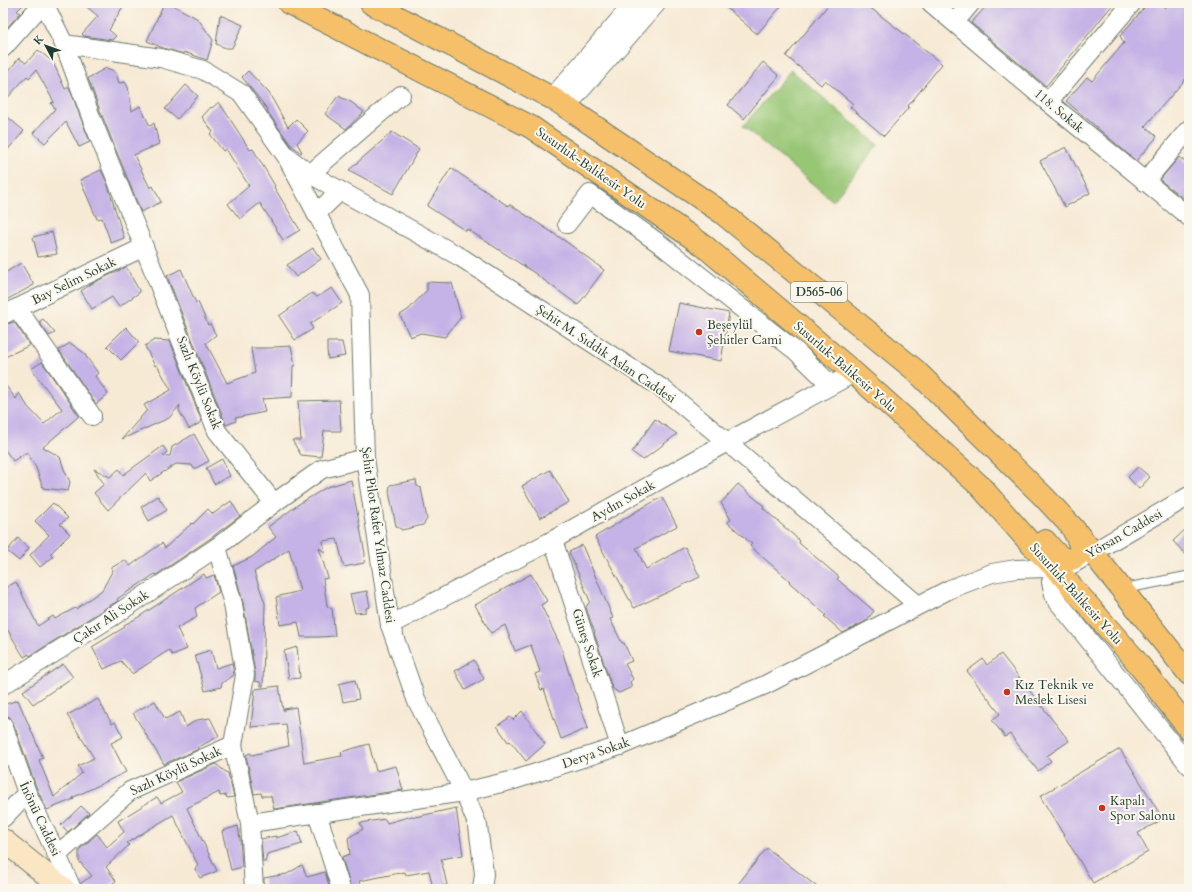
<svg xmlns="http://www.w3.org/2000/svg" width="1192" height="892" font-family="Cardo,serif">
<style>
.green{fill:#97c675;stroke:#5b8254}
.building{fill:#c5b2e6}
.lines{fill:none;stroke-linecap:round;stroke-linejoin:round}
.lane-casing{stroke:#6b7a6c;stroke-width:11}
.street-casing{stroke:#6b7a6c;stroke-width:20}
.secondary-casing{stroke:#6b7a6c;stroke-width:24}
.highway-casing{stroke:#6b7a6c;stroke-width:24}
.lane{stroke:#fff;stroke-width:9}
.street{stroke:#fff;stroke-width:18}
.secondary{stroke:#fbe6c4;stroke-width:22}
.highway{stroke:#f6c06b;stroke-width:22}
.poi-dot{fill:#c8321e;stroke:#fbf7ec;stroke-width:1.5}
.labels{text-anchor:middle;dominant-baseline:central;stroke-width:4;stroke-linejoin:round;paint-order:stroke}
.shield{fill:#fbf7ec;stroke:#61756b;stroke-width:1}
.shield-label{font-size:12px;font-weight:bold;fill:#1f3d34}
.street-label{font-size:13px;fill:#1f3d34;stroke:#fbf7ec}
.poi-label{font-size:13px;fill:#1f3d34;stroke:#fbf7ec;text-anchor:start}
</style>
<rect width="100%" height="100%" fill="#fbf7ec"/>
<filter id="ink" filterUnits="userSpaceOnUse"><feTurbulence type="fractalNoise" baseFrequency=".025" numOctaves="2"/><feDisplacementMap in="SourceGraphic" scale="8" xChannelSelector="R" yChannelSelector="G"/><feConvolveMatrix kernelMatrix="1 2 1 2 8 2 1 2 1" color-interpolation-filters="sRGB"/></filter>
<filter id="wash" filterUnits="userSpaceOnUse"><feTurbulence type="fractalNoise" baseFrequency=".012" numOctaves="4" result="noise"/><feDisplacementMap in="SourceGraphic" scale="16" xChannelSelector="R" yChannelSelector="G"/><feGaussianBlur stdDeviation="0.9" result="paint"/><feColorMatrix in="noise" values="0 0 0 0 0 0 0 0 0 0 0 0 0 0 0 0 0 1.4 0 .05"/><feComposite in="paint" operator="in"/></filter>
<g filter="url(#wash)">
<rect width="100%" height="100%" fill="#f7ead5"/>
<polygon class="green" points="791,70 878,145 833,201 743,126"/>
<g id="blocks">
<g class="building">
<polygon points="3,3 25,3 17,11 20,13 3,32"/>
<polygon points="82,3 125,3 109,30 116,36 112,40 84,36 82,34 98,16"/>
<polygon points="164,3 169,3 198,19 213,40 207,60 184,52 184,54 163,48 147,41"/>
<polygon points="721,3 784,3 757,34"/>
<polygon points="830,3 864,3 907,36 942,64 908,106 909,107 884,136 850,107 853,104 825,80 821,85 786,56"/>
<polygon points="989,3 1114,3 1046,86 971,23"/>
<polygon points="1148,3 1159,3 1165,8 1170,3 1189,3 1189,75 1145,126 1157,137 1136,161 1066,101 1087,77 1092,81 1124,43 1120,36"/>
<polygon points="220,15 243,25 232,48 226,48 216,44"/>
<polygon points="38,50 53,62 65,89 69,87 90,142 79,147 66,122 45,143 33,133 55,109 51,103 54,102 36,70 29,78 27,76 3,103 3,78 19,58 26,63"/>
<polygon points="763,62 779,76 744,119 728,105"/>
<polygon points="106,68 112,70 116,73 119,83 125,82 128,87 132,111 140,106 150,126 154,123 159,144 134,155 150,188 153,186 161,202 141,212 101,113 88,78"/>
<polygon points="248,71 269,93 288,127 296,119 308,131 297,143 302,152 301,153 290,144 267,111 268,110 242,77"/>
<polygon points="186,85 198,96 177,119 165,109"/>
<polygon points="338,96 351,102 364,112 346,129 325,114"/>
<polygon points="219,102 250,150 253,149 275,186 274,187 300,230 283,240 260,203 240,219 228,204 249,186 226,149 223,151 210,134 213,132 202,117 211,107 212,108"/>
<polygon points="3,113 24,131 3,155"/>
<polygon points="392,132 419,149 393,194 349,170"/>
<polygon points="1066,147 1090,193 1065,207 1040,161"/>
<polygon points="1179,157 1189,165 1189,203 1160,180"/>
<polygon points="451,168 508,206 509,204 568,243 604,270 578,305 533,272 467,229 466,231 427,206"/>
<polygon points="101,170 107,183 124,238 111,243 102,218 97,219 80,180"/>
<polygon points="52,232 57,254 38,257 33,237"/>
<polygon points="313,248 321,259 296,277 287,265"/>
<polygon points="21,263 34,285 6,300 6,302 3,303 3,274"/>
<polygon points="126,267 140,292 119,307 112,297 92,309 81,291 93,283"/>
<polygon points="181,269 196,303 198,302 208,325 210,324 216,335 206,343 227,383 255,373 251,348 273,348 274,347 291,346 295,365 293,366 292,397 262,399 265,412 235,418 236,421 226,425 167,276"/>
<polygon points="427,282 452,283 461,317 445,337 421,333 410,337 400,315 408,310 427,290"/>
<polygon points="332,288 342,303 310,324 313,329 295,340 279,316 312,293 317,297"/>
<polygon points="679,303 729,313 721,361 669,351"/>
<polygon points="43,319 55,333 49,336 39,322"/>
<polygon points="14,322 30,345 3,358 3,325"/>
<polygon points="126,327 139,342 121,360 107,346"/>
<polygon points="154,340 170,341 202,422 189,429 179,410 180,405 169,418 122,439 147,410 144,405 171,390 157,365 155,366 145,346"/>
<polygon points="327,342 342,342 345,356 328,359 327,350"/>
<polygon points="70,343 83,352 98,373 95,376 108,394 96,404 59,350"/>
<polygon points="42,362 79,416 43,447 60,457 64,469 70,482 68,491 43,488 36,468 27,452 13,461 3,447 3,382 16,399 19,393 28,407 44,424 62,409 31,369"/>
<polygon points="339,400 341,431 324,431 321,457 301,455 292,440 301,440 298,401"/>
<polygon points="655,419 677,434 643,460 632,452"/>
<polygon points="194,434 209,461 194,469 192,465 176,464 150,481 146,473 108,510 94,493 104,484 94,469 110,477 119,469 123,475 163,446 167,452 163,456 170,456 172,447"/>
<polygon points="222,459 230,476 214,484 206,468"/>
<polygon points="1138,467 1150,477 1139,489 1128,477"/>
<polygon points="550,470 569,502 540,518 522,486"/>
<polygon points="351,480 365,554 364,563 344,567 337,539 323,541 325,552 319,548 328,578 323,579 327,606 332,609 335,636 320,637 301,637 298,622 280,625 276,597 300,591 289,549 254,572 265,603 263,686 261,686 260,682 255,681 255,673 243,602 233,566 252,557 276,537 268,527 299,504 327,487"/>
<polygon points="416,480 417,486 421,488 427,519 423,525 402,530 396,526 389,492 390,485"/>
<polygon points="738,484 764,506 763,508 800,541 799,543 839,577 837,579 874,611 866,621 843,633 824,616 826,615 789,582 790,581 750,546 752,544 727,522 731,520 721,503"/>
<polygon points="158,496 167,510 149,521 141,507"/>
<polygon points="662,497 677,526 636,548 646,569 685,547 700,577 634,608 595,537 637,511"/>
<polygon points="231,501 240,516 221,530 211,538 156,575 155,574 117,599 118,601 109,606 30,656 29,654 24,657 7,629 3,632 3,605 5,600 3,596 3,589 16,582 38,626 53,616 55,619 75,608 76,609 102,590 113,570 111,568 125,560 130,566 162,543 165,548 192,523 193,524 208,509 213,514"/>
<polygon points="53,503 68,518 60,524 70,534 50,554 53,557 40,567 30,555 49,535 35,521"/>
<polygon points="1189,526 1189,558 1173,541"/>
<polygon points="18,538 29,548 19,561 7,551"/>
<polygon points="582,545 613,618 610,619 622,643 624,643 632,661 625,664 633,679 630,682 632,687 619,693 612,688 594,633 595,632 591,623 586,607 590,601 569,552"/>
<polygon points="204,574 206,578 214,575 219,592 195,608 197,617 177,628 187,649 172,655 169,650 132,674 121,661 104,669 92,647 125,627 124,625 137,618"/>
<polygon points="531,574 547,601 541,605 561,647 575,693 576,693 588,728 561,739 544,689 541,690 535,674 540,672 531,645 515,651 505,625 491,633 475,605"/>
<polygon points="367,591 370,607 366,608 366,612 355,613 350,594"/>
<polygon points="297,647 300,678 289,679 284,651"/>
<polygon points="211,650 216,668 232,663 234,675 222,683 221,687 205,691 195,655"/>
<polygon points="1001,654 1069,741 1047,756 1051,761 1038,771 1010,734 1005,737 992,720 1000,714 967,671 983,659 987,665"/>
<polygon points="474,660 484,679 465,690 455,671"/>
<polygon points="63,664 73,677 33,704 23,691"/>
<polygon points="355,680 359,699 343,702 339,684"/>
<polygon points="279,686 283,710 285,710 284,709 296,707 304,763 342,756 341,752 369,744 376,771 396,766 403,790 274,809 271,796 262,796 261,793 254,794 246,755 250,753 252,755 289,746 286,724 251,727 255,689"/>
<polygon points="98,699 112,724 115,722 123,737 111,743 126,772 72,798 74,799 47,810 37,789 13,722 10,717 4,715 3,712 3,705 18,700 43,758 39,760 54,797 82,773 78,766 94,758 67,715"/>
<polygon points="155,701 165,719 180,712 186,727 197,720 210,718 219,736 197,748 199,749 164,764 133,713"/>
<polygon points="522,711 545,744 526,761 510,741 508,742 497,726 510,717 513,720"/>
<polygon points="1120,749 1163,819 1138,833 1148,852 1093,883 1040,796"/>
<polygon points="216,764 227,773 228,773 234,797 227,798 226,795 220,796 219,792 187,808 217,871 200,878 195,869 198,865 173,815 151,828 127,843 129,845 106,867 116,881 105,889 82,889 81,883 92,876 79,861 79,850 97,834 107,847 124,832 118,821 157,797 161,803 182,792 176,782"/>
<polygon points="81,806 89,813 68,832 61,825"/>
<polygon points="456,808 463,855 441,859 447,885 433,888 429,871 406,875 405,872 359,881 362,889 351,889 342,857 350,854 348,838 363,829 360,823 385,819 387,823 412,816 415,817"/>
<polygon points="238,826 240,840 242,867 231,870 222,831"/>
<polygon points="298,831 302,844 267,854 265,862 263,862 261,839 276,836 276,838"/>
<polygon points="767,848 820,889 734,889"/>
<polygon points="302,865 307,877 325,872 330,889 264,889 264,878 287,874"/>
</g>
</g>
</g>
<g filter="url(#ink)">
<use href="#blocks" fill-opacity="0" stroke="#6b7a6c" stroke-width="1"/>
<g class="lines">
<defs>
<polyline id="lane" points="1122,589 1189,576"/>
<g id="street">
<polyline points="44,3 64,44 91,117 144,247 217,431 274,503 217,547 233,604 245,675 233,745 130,791 57,855"/>
<polyline points="931,3 1048,102 1189,217"/>
<polyline points="955,22 971,3"/>
<polyline points="64,44 161,58 203,70 242,94 286,156 360,295 365,458 390,625 416,699 464,792 478,826 484,874 482,889"/>
<polyline points="3,48 43,3"/>
<polyline points="552,98 634,3"/>
<polyline points="1048,102 1132,3"/>
<polyline points="566,107 657,3"/>
<polyline points="290,159 310,174 462,258 663,389 727,442 918,605"/>
<polyline points="310,174 401,95"/>
<polyline points="1145,182 1189,129"/>
<polyline points="316,214 340,191"/>
<polyline points="567,224 590,194 660,244 797,352 831,385"/>
<polyline points="17,308 92,416"/>
<polyline points="3,315 144,247"/>
<polyline points="1189,496 1059,572 1051,582 1055,598 1189,765"/>
<polyline points="274,503 322,469 365,458"/>
<polyline points="553,540 620,746"/>
<polyline points="390,625 553,540 727,442 854,373"/>
<polyline points="3,685 115,615 217,547"/>
<polyline points="3,725 27,793 57,855 72,889"/>
<polyline points="233,745 250,823 254,889"/>
<polyline points="317,813 341,889"/>
<polyline points="3,818 27,793"/>
<polyline points="250,823 464,792 514,780 620,746 765,685 950,589 992,573 1016,569 1048,568 1059,572"/>
</g>
<polyline id="secondary" points="3,840 64,889"/>
<g id="highway">
<polyline points="289,3 531,127 703,245 854,373 980,486 1032,545 1059,572 1132,656 1189,729"/>
<polyline points="371,3 552,98 566,107 721,212 915,370 1044,497 1073,528 1189,674"/>
<path d="M1045 541C1050 547 1056 555 1063 558 1072 562 1081 556 1080 546 1079 540 1075 534 1073 529"/>
</g>
</defs>
<use href="#lane" class="lane-casing"/>
<use href="#street" class="street-casing"/>
<use href="#secondary" class="secondary-casing"/>
<use href="#highway" class="highway-casing"/>
<use href="#lane" class="lane"/>
<use href="#street" class="street"/>
<use href="#secondary" class="secondary"/>
<use href="#highway" class="highway"/>
</g>
</g>
<g class="poi-dot">
<circle cx="699" cy="332" r="4"/>
<circle cx="1007" cy="692" r="4"/>
<circle cx="1102" cy="808" r="4"/>
</g>
<g class="labels">
<rect class="shield" x="791" y="282" width="56" height="20" rx="3"/>
<g class="shield-label">
<text x="819" y="292">D565-06</text>
</g>
<g class="street-label">
<text transform="translate(1059 111) rotate(40)">118. Sokak</text>
<text transform="translate(591 168) rotate(35)">Susurluk-Balıkesir Yolu</text>
<text transform="translate(74 281) rotate(-26)">Bay Selim Sokak</text>
<text transform="translate(606 354) rotate(34)">Şehit M. Sıddık Aslan Caddesi</text>
<text transform="translate(845 367) rotate(41)">Susurluk-Balıkesir Yolu</text>
<text transform="translate(199 383) rotate(68)">Sazlı Köylü Sokak</text>
<text transform="translate(623 501) rotate(-29)">Aydın Sokak</text>
<text transform="translate(1124 534) rotate(-30)">Yörsan Caddesi</text>
<text transform="translate(378 535) rotate(82)">Şehit Pilot Rafet Yılmaz Caddesi</text>
<text transform="translate(1076 594) rotate(48)">Susurluk-Balıkesir Yolu</text>
<text transform="translate(111 617) rotate(-33)">Çakır Ali Sokak</text>
<text transform="translate(587 643) rotate(72)">Güneş Sokak</text>
<text transform="translate(596 753) rotate(-19)">Derya Sokak</text>
<text transform="translate(176 771) rotate(-25)">Sazlı Köylü Sokak</text>
<text transform="translate(40 819) rotate(65)">İnönü Caddesi</text>
</g>
<g class="poi-label">
<text x="707" y="325">Beşeylül<tspan x="707" dy="15">Şehitler Cami</tspan></text>
<text x="1015" y="685">Kız Teknik ve<tspan x="1015" dy="15">Meslek Lisesi</tspan></text>
<text x="1110" y="801">Kapalı<tspan x="1110" dy="15">Spor Salonu</tspan></text>
</g>
</g>
<rect width="1192" height="892" fill="none" stroke="#fbf7ec" stroke-width="16"/>
<g transform="translate(46 46) rotate(311)" stroke="#fbf7ec" stroke-width="3" paint-order="stroke">
<path d="M0-3L7 15L0 10L-7 15Z" fill="#1f3d34"/>
<text y="-6" font-size="11" font-weight="bold" text-anchor="middle" fill="#1f3d34">K</text>
</g>
</svg>
